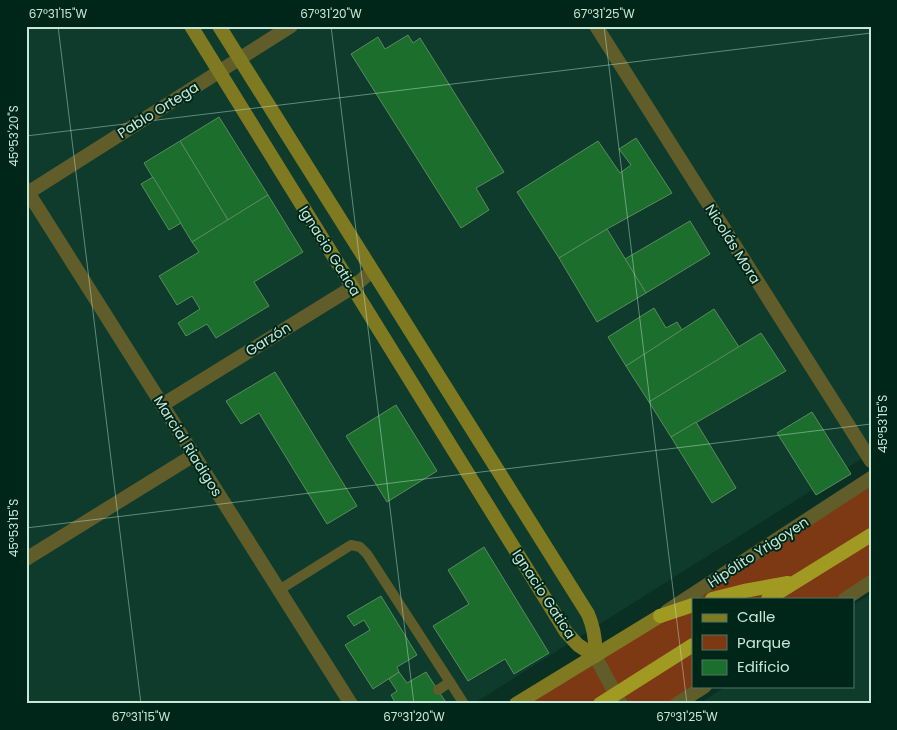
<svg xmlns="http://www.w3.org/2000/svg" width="897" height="730" font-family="Poppins,sans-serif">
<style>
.built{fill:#0e3b2c}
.green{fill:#7d3913}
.building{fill:#1c6e2c;stroke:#5b8a5f}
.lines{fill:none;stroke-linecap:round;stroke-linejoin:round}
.service{stroke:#605d2b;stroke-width:10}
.minor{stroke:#605d2b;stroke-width:14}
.tertiary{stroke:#605d2b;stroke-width:14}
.secondary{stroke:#7f7a21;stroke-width:14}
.trunk{stroke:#a09a22;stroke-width:14}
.ticks{fill:none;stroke:#c6e8d9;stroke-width:1;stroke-opacity:0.45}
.labels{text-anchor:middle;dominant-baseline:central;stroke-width:4;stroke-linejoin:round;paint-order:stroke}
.street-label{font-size:14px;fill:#c6e8d9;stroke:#002619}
.neatline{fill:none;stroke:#c6e8d9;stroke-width:2}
.ticks-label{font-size:12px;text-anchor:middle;fill:#c6e8d9}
</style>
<rect width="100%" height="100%" fill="#093023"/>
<g class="built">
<polygon points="26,26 871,26 871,453 473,704 26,704"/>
<polygon points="871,594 871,704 699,704 726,686 853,686 853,605"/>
</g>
<polygon class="green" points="871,478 871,582 845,599 693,599 693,686 677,704 516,704"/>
<g class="building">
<polygon points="408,35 413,43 420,38 504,172 476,188 489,210 461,228 351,54 378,37 385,49"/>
<polygon points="219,117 268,195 228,220 180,141"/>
<polygon points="636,138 672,193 607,229 559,258 517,192 598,141 620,173 631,165 619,149"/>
<polygon points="180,141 228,220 192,242 144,163"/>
<polygon points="153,177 181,223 169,230 141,184"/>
<polygon points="268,195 303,252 254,282 269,306 216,338 207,324 186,336 178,323 200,309 192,296 177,305 159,276 199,252 192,242"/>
<polygon points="690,221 710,254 646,293 625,259"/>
<polygon points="607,229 646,293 597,322 559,258"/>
<polygon points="654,308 666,328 677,322 682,330 626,366 608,337"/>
<polygon points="714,309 739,347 649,402 626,366"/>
<polygon points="761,333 786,371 671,437 649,402"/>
<polygon points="275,372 357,506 327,524 259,413 241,424 226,401"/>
<polygon points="396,405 437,471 387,502 346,436"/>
<polygon points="812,412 851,474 816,495 777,433"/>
<polygon points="696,422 736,488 712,503 671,437"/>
<polygon points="484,547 549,653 514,674 505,659 468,681 433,626 469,604 448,570"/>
<polygon points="381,596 417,655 397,667 399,672 373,689 345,645 370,630 364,620 354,626 347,616"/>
<polygon points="399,672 407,683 426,672 447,704 396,704 391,695 397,691 389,679"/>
</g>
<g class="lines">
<g class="service">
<polyline points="279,590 351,545 360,547 367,554 450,682"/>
<polyline points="438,690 450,682 464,704"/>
</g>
<g class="minor">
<polyline points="596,26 871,461"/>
<polyline points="26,189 351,704"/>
<polyline points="162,405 353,287 372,271"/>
<polyline points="26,559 194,455"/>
<polyline points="845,599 871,582"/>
<polyline points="667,611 871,478"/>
<polyline points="677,704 705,686"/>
</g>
<g class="tertiary">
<polyline points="26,194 291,26"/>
<polyline points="595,656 621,704"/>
</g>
<g class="secondary">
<polyline points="191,26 566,632 578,645 595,656"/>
<path d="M219 26 588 614C594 628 596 641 595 656"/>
<polyline points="516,704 660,616"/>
</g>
<g class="trunk">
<polyline points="712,599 744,591 788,583"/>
<polyline points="768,599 871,535"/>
<polyline points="660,616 693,605"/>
<polyline points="600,704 693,645"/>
</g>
</g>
<path class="ticks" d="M58 26 141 704M331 26 414 704M604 26 687 704M26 136 871 33M26 528 871 424"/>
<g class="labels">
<g class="street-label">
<text transform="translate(158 110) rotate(-32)">Pablo Ortega</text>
<text transform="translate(733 244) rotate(58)">Nicolás Mora</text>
<text transform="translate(330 251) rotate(58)">Ignacio Gatica</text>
<text transform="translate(268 339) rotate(-32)">Garzón</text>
<text transform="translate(188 446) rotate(58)">Marcial Riadigos</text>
<text transform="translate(758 552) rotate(-33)">Hipólito Yrigoyen</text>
<text transform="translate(544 594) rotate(57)">Ignacio Gatica</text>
</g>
</g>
<rect width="897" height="730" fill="none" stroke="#002619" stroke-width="55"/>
<rect x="692" y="598" width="162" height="90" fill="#002619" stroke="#4f7466"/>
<rect x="702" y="614" width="25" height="8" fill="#7f7a21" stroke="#4f7466"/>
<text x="737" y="622" font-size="15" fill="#c6e8d9">Calle</text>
<rect x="702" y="635" width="25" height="15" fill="#7d3913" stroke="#4f7466"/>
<text x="737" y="648" font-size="15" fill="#c6e8d9">Parque</text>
<rect x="702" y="660" width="25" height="15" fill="#1c6e2c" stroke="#4f7466"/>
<text x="737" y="672" font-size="15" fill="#c6e8d9">Edificio</text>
<rect x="28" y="28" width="842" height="674" class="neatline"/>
<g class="ticks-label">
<text x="58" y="18">67°31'15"W</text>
<text x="331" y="18">67°31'20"W</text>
<text x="604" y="18">67°31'25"W</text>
<text transform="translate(14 136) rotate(-90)" y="4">45°53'20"S</text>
<text transform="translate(883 424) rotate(-90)" y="4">45°53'15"S</text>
<text transform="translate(14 528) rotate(-90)" y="4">45°53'15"S</text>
<text x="141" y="721">67°31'15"W</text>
<text x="414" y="721">67°31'20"W</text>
<text x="687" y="721">67°31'25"W</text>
</g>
</svg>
